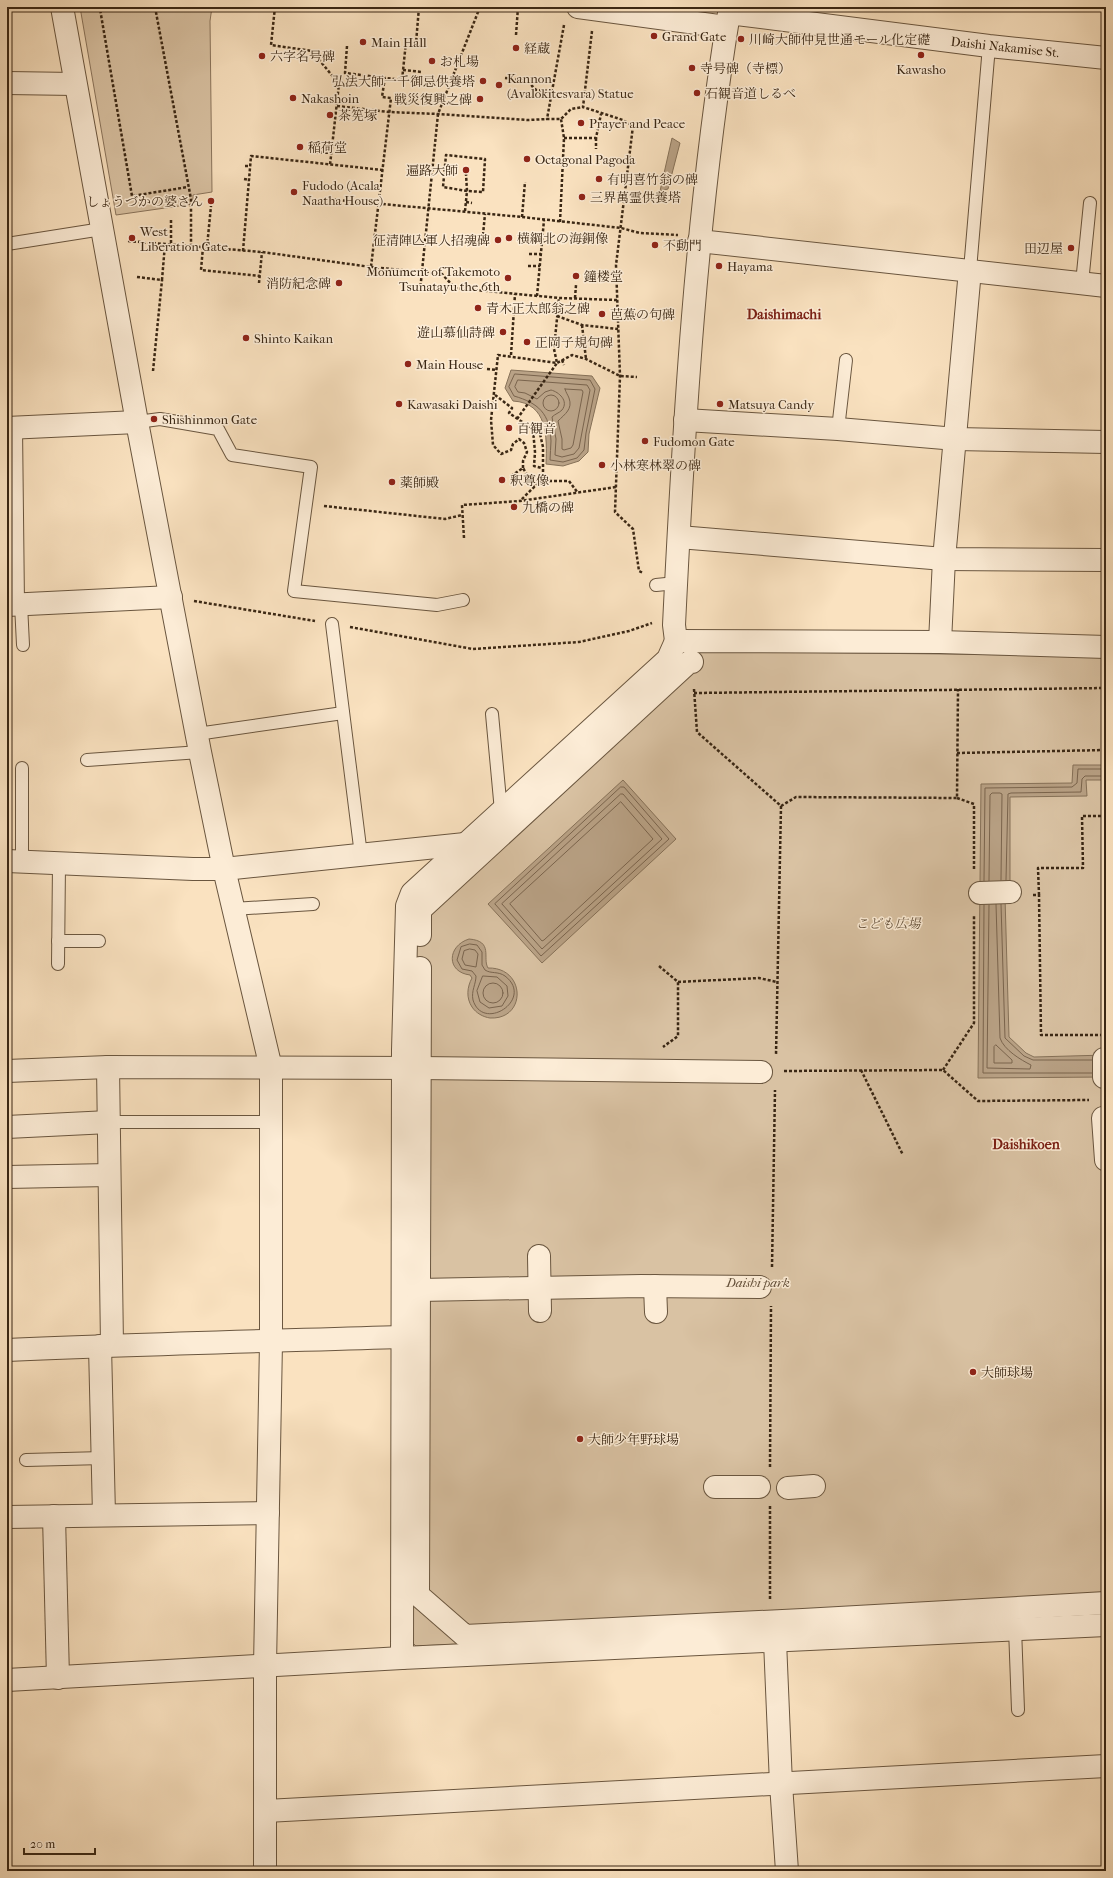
<svg xmlns="http://www.w3.org/2000/svg" width="1113" height="1878" font-family="'IM FELL French Canon','Noto Serif JP',serif">
<style>
.green{fill:#d9c2a3;stroke:#8a745c}
.water{fill:#b9a286;stroke:#867158}
.lines{fill:none;stroke-linecap:round;stroke-linejoin:round}
.shore{stroke:#7a644d;stroke-width:1}
.lane-casing{stroke:#6a563f;stroke-width:14}
.street-casing{stroke:#6a563f;stroke-width:24}
.path{stroke:#3a2714;stroke-width:2.5;stroke-dasharray:3 2;stroke-linecap:butt}
.lane{stroke:#fcecd6;stroke-width:12}
.street{stroke:#fcecd6;stroke-width:22}
.poi-dot{fill:#8f2418;stroke:#fcecd6;stroke-width:1.5}
.labels{text-anchor:middle;dominant-baseline:central;stroke-width:3;stroke-linejoin:round;paint-order:stroke}
.poi-label{font-size:13px;fill:#3a2714;stroke:#fcecd6;text-anchor:start}
.street-label{font-size:13px;fill:#3a2714;stroke:#fcecd6}
.park-label{font-size:13px;font-style:italic;fill:#624e38;stroke:#fcecd6}
.neighbourhood-label{font-size:14px;font-weight:bold;fill:#7a1f14;stroke:#fcecd6}
</style>
<rect width="100%" height="100%" fill="#fae2c0"/>
<filter id="stains"><feTurbulence type="fractalNoise" baseFrequency=".005" numOctaves="4"/><feColorMatrix values="0 0 0 0 .2 0 0 0 0 .09 0 0 0 0 .02 0 0 0 .5 -.17"/></filter>
<radialGradient id="worn" r=".72"><stop offset=".6" stop-color="#630" stop-opacity="0"/><stop offset="1" stop-color="#630" stop-opacity=".3"/></radialGradient>
<g class="green">
<polygon points="80,7 212,7 210,21 212,192 193,195 193,204 116,215"/>
<polygon points="691,651 1106,656 1106,1614 416,1646 409,1639 415,901"/>
</g>
<g class="water">
<polygon points="672,138 680,143 668,189 660,191"/>
<path d="M511 370 592 376 600 388 589 434 588 452 579 461 563 466 546 464C547 437 548 403 513 401L505 388Z"/>
<polygon points="1073,765 1106,765 1106,780 1086,780 1087,796 1010,797 1010,894 1005,897 1009,1037 1026,1053 1034,1057 1106,1055 1106,1077 978,1078 981,784 1072,783"/>
<polygon points="623,780 676,839 542,963 488,904"/>
<path d="M469 939C494 941 482 958 488 968 526 967 527 1020 490 1018 483 1017 476 1013 472 1007 466 998 467 987 472 978L470 975C446 972 447 946 469 939Z"/>
</g>
<g class="lines">
<g class="shore">
<path d="M515 374 590 380 595 389 586 433 584 450 577 458 563 462 550 460C550 454 551 447 551 441 550 413 538 403 514 396L509 387Z"/>
<path d="M518 380 587 385 590 390 579 448 574 454 562 457 555 455 556 439 552 417C555 414 559 413 562 410 569 401 559 392 551 390L545 392 537 399 525 393 518 392 515 387Z"/>
<path d="M565 389 582 390 583 392 573 445 571 448 564 450 562 449V439L558 421C565 414 573 409 569 398 568 395 566 393 565 389Z"/>
<circle cx="551" cy="403" r="8"/>
<polygon points="621,787 624,787 669,839 541,956 495,904"/>
<polygon points="621,794 623,794 662,839 542,949 502,904"/>
<polygon points="621,802 653,839 544,940 542,941 510,904"/>
<polyline points="1006,880 1008,794 1011,793 1081,792 1082,779 1085,776 1106,776"/>
<polyline points="984,881 985,788 1072,787 1077,783 1078,769 1106,769"/>
<polyline points="989,881 990,795 992,793 1000,793 1002,794 1001,880"/>
<polyline points="1001,904 1005,1038 1024,1056 1033,1060 1092,1060"/>
<polyline points="984,905 983,1073 1092,1073"/>
<path d="M989 905 987 1068 1030 1069 1031 1065C1021 1060 1004 1050 1000 1038L996 904"/>
<path d="M470 944 477 945 482 952V965L485 970C491 974 498 971 505 976 535 999 483 1033 473 1000 471 991 476 984 476 976L472 971 462 969 457 960 461 947Z"/>
<polygon points="470,949 475,950 478,954 476,967 465,965 462,959 464,951"/>
<polygon points="483,976 497,977 507,986 508,996 502,1006 489,1008 480,1002 477,991"/>
<circle cx="493" cy="993" r="10"/>
<polygon points="996,1045 1012,1060 1012,1063 994,1063 994,1047"/>
</g>
<defs>
<g id="lane">
<polyline points="7,244 102,229"/>
<polyline points="970,270 989,46"/>
<polyline points="1082,283 1090,203"/>
<polyline points="137,422 160,419 218,429 232,455 311,467 294,591 437,605 463,600"/>
<polyline points="16,427 18,604"/>
<polyline points="838,429 846,360"/>
<polyline points="656,585 676,583"/>
<polyline points="21,604 23,645"/>
<polyline points="332,624 361,855"/>
<polyline points="492,714 501,811"/>
<polyline points="197,734 343,713"/>
<polyline points="87,760 200,752"/>
<polyline points="22,768 22,862"/>
<polyline points="233,909 313,904"/>
<polyline points="58,941 99,941"/>
<polyline points="58,964 59,864"/>
<polyline points="109,1122 271,1122"/>
<polyline points="26,1460 103,1458"/>
<polyline points="1015,1628 1018,1710"/>
</g>
<g id="street">
<polyline points="62,7 137,422 200,752 224,869 271,1068 271,1342 265,1666 265,1871"/>
<polyline points="578,7 726,27"/>
<polyline points="7,83 75,84"/>
<polyline points="699,241 1106,286"/>
<polyline points="685,420 838,429 956,439 1106,442"/>
<polyline points="7,428 137,422"/>
<polyline points="679,537 944,559 1106,560"/>
<polyline points="7,605 171,597"/>
<path d="M676 641 674 625C684 420 696 215 729 13L989 46 1106 58"/>
<polyline points="940,642 944,559 970,270"/>
<polyline points="1106,647 940,642 676,641 668,659 412,893 407,906 403,1050 402,1658 1106,1625"/>
<polyline points="7,861 193,869 224,869 465,844"/>
<polyline points="980,893 1010,892"/>
<polyline points="420,935 420,910 689,662 692,662"/>
<polyline points="420,968 418,1595 465,1636 803,1620 1106,1603"/>
<polyline points="1104,1059 1104,1077"/>
<polyline points="108,1067 112,1345"/>
<polyline points="7,1071 108,1067 420,1068 761,1072"/>
<polyline points="1103,1118 1106,1160"/>
<polyline points="7,1127 109,1122"/>
<polyline points="7,1177 109,1175"/>
<polyline points="539,1256 540,1311"/>
<polyline points="655,1286 656,1312"/>
<polyline points="419,1290 641,1286 760,1287"/>
<polyline points="100,1346 104,1515"/>
<path d="M7 1350C139 1344 270 1341 402 1337"/>
<polyline points="715,1487 759,1487"/>
<polyline points="788,1488 814,1486"/>
<polyline points="54,1516 58,1678"/>
<polyline points="7,1517 268,1513"/>
<polyline points="775,1641 781,1784 787,1871"/>
<polyline points="7,1680 402,1658"/>
<polyline points="266,1811 1106,1766"/>
</g>
</defs>
<use href="#lane" class="lane-casing"/>
<use href="#street" class="street-casing"/>
<g class="path">
<polyline points="103,7 100,9 132,196 188,187"/>
<polyline points="155,7 191,199 191,246"/>
<polyline points="275,7 271,45 312,51 339,84 330,165"/>
<polyline points="564,25 547,119 561,119 571,109 583,107"/>
<polyline points="592,31 583,107 623,120 633,126 616,265 620,376 615,512 633,529 639,571 643,573"/>
<polyline points="516,35 518,7"/>
<polyline points="416,43 424,44"/>
<polyline points="347,46 345,73 402,80 406,42 416,43 419,7"/>
<polyline points="403,70 422,72"/>
<polyline points="505,78 531,81 532,86 536,90 552,91"/>
<polyline points="337,106 389,112 438,114 528,120 547,119"/>
<polyline points="564,138 596,138 601,114"/>
<polyline points="596,138 596,149"/>
<polyline points="310,152 332,153"/>
<polyline points="245,166 250,166"/>
<polyline points="244,179 249,180"/>
<polyline points="328,199 522,217 621,228 640,233 678,235"/>
<polyline points="466,202 472,203"/>
<polyline points="465,211 467,191 443,187 446,155 485,159 483,192 467,191 466,174"/>
<polyline points="522,217 525,182"/>
<polyline points="171,220 171,244"/>
<polyline points="560,222 564,138 561,119"/>
<polyline points="128,241 262,252 371,267 391,98 382,97 385,77"/>
<polyline points="482,245 485,214"/>
<polyline points="203,247 201,270 260,276"/>
<polyline points="207,247 211,206"/>
<polyline points="243,251 251,156 383,170"/>
<polyline points="529,254 541,254"/>
<polyline points="528,266 540,266"/>
<polyline points="371,267 442,274 455,288 559,298 617,300"/>
<polyline points="137,277 162,280 165,244"/>
<polyline points="259,283 262,252"/>
<polyline points="420,291 438,114 480,7"/>
<polyline points="537,296 544,220"/>
<polyline points="575,298 576,285"/>
<polyline points="618,314 641,315"/>
<polyline points="557,316 582,325 618,329"/>
<polyline points="582,325 586,359"/>
<polyline points="511,355 515,294"/>
<polyline points="562,360 564,365"/>
<polyline points="487,369 497,370"/>
<polyline points="153,371 162,280"/>
<polyline points="495,395 512,408 509,413 540,434 543,447 543,474 534,487 520,501"/>
<polyline points="517,419 557,363 554,349 559,298"/>
<polyline points="533,430 535,452 534,466 542,468"/>
<polyline points="523,468 523,461 527,452 524,443 519,439 513,444 511,450 501,454 493,445 491,420 498,355 557,363 572,355 586,359 620,376 637,377"/>
<polyline points="511,476 523,468 534,487"/>
<polyline points="539,481 569,481 578,493"/>
<polyline points="324,506 445,519 462,515"/>
<polyline points="464,538 462,505 520,501 616,487"/>
<polyline points="194,601 315,621"/>
<polyline points="350,627 473,649 579,642 629,631 652,623"/>
<polyline points="694,689 697,732 781,806 776,1055"/>
<polyline points="694,693 1106,688"/>
<polyline points="957,753 1106,750"/>
<polyline points="957,798 974,804 974,871"/>
<polyline points="781,806 796,797 957,798 958,689"/>
<polyline points="1033,895 1039,895 1041,1035 1102,1035"/>
<polyline points="1039,895 1038,868 1083,868 1082,816 1106,816"/>
<polyline points="659,966 678,982 678,1036 663,1047"/>
<polyline points="678,982 759,978 777,982"/>
<polyline points="861,1070 903,1155"/>
<polyline points="943,1070 974,1023 974,915"/>
<polyline points="784,1071 943,1070 978,1101 1089,1100"/>
<polyline points="772,1267 775,1090"/>
<polyline points="770,1467 771,1306"/>
<polyline points="770,1599 770,1506"/>
</g>
<use href="#lane" class="lane"/>
<use href="#street" class="street"/>
</g>
<g class="poi-dot">
<circle cx="654" cy="36" r="4"/>
<circle cx="741" cy="39" r="4"/>
<circle cx="363" cy="42" r="4"/>
<circle cx="516" cy="48" r="4"/>
<circle cx="921" cy="55" r="4"/>
<circle cx="262" cy="56" r="4"/>
<circle cx="432" cy="61" r="4"/>
<circle cx="692" cy="68" r="4"/>
<circle cx="483" cy="81" r="4"/>
<circle cx="499" cy="85" r="4"/>
<circle cx="697" cy="93" r="4"/>
<circle cx="293" cy="98" r="4"/>
<circle cx="480" cy="99" r="4"/>
<circle cx="330" cy="115" r="4"/>
<circle cx="581" cy="123" r="4"/>
<circle cx="300" cy="147" r="4"/>
<circle cx="527" cy="159" r="4"/>
<circle cx="466" cy="170" r="4"/>
<circle cx="599" cy="179" r="4"/>
<circle cx="294" cy="192" r="4"/>
<circle cx="582" cy="197" r="4"/>
<circle cx="211" cy="201" r="4"/>
<circle cx="132" cy="238" r="4"/>
<circle cx="509" cy="238" r="4"/>
<circle cx="498" cy="240" r="4"/>
<circle cx="655" cy="245" r="4"/>
<circle cx="1071" cy="248" r="4"/>
<circle cx="719" cy="266" r="4"/>
<circle cx="576" cy="276" r="4"/>
<circle cx="508" cy="278" r="4"/>
<circle cx="339" cy="283" r="4"/>
<circle cx="478" cy="308" r="4"/>
<circle cx="602" cy="314" r="4"/>
<circle cx="503" cy="332" r="4"/>
<circle cx="246" cy="338" r="4"/>
<circle cx="527" cy="342" r="4"/>
<circle cx="408" cy="364" r="4"/>
<circle cx="399" cy="404" r="4"/>
<circle cx="720" cy="404" r="4"/>
<circle cx="154" cy="419" r="4"/>
<circle cx="509" cy="428" r="4"/>
<circle cx="645" cy="441" r="4"/>
<circle cx="602" cy="465" r="4"/>
<circle cx="502" cy="480" r="4"/>
<circle cx="392" cy="482" r="4"/>
<circle cx="514" cy="507" r="4"/>
<circle cx="973" cy="1372" r="4"/>
<circle cx="580" cy="1439" r="4"/>
</g>
<g class="labels">
<g class="poi-label">
<text x="662" y="36">Grand Gate</text>
<text x="749" y="39">川崎大師仲見世通モール化定礎</text>
<text x="371" y="42">Main Hall</text>
<text x="524" y="48">経蔵</text>
<text x="270" y="56">六字名号碑</text>
<text x="440" y="61">お札場</text>
<text x="700" y="68">寺号碑（寺標）</text>
<text x="921" y="69" text-anchor="middle">Kawasho</text>
<text x="507" y="78">Kannon<tspan x="507" dy="15">(Avalokitesvara) Statue</tspan></text>
<text x="475" y="81" text-anchor="end">弘法大師一千御忌供養塔</text>
<text x="705" y="93">石観音道しるべ</text>
<text x="301" y="98">Nakashoin</text>
<text x="472" y="99" text-anchor="end">戦災復興之碑</text>
<text x="338" y="115">茶筅塚</text>
<text x="589" y="123">Prayer and Peace</text>
<text x="308" y="147">稲荷堂</text>
<text x="535" y="159">Octagonal Pagoda</text>
<text x="458" y="170" text-anchor="end">遍路大師</text>
<text x="607" y="179">有明喜竹翁の碑</text>
<text x="302" y="185">Fudodo (Acala<tspan x="302" dy="15">Naatha House)</tspan></text>
<text x="590" y="197">三界萬霊供養塔</text>
<text x="203" y="201" text-anchor="end">しょうづかの婆さん</text>
<text x="140" y="231">West<tspan x="140" dy="15">Liberation Gate</tspan></text>
<text x="517" y="238">横綱北の海銅像</text>
<text x="490" y="240" text-anchor="end">征清陣兦軍人招魂碑</text>
<text x="663" y="245">不動門</text>
<text x="1063" y="248" text-anchor="end">田辺屋</text>
<text x="727" y="266">Hayama</text>
<text x="500" y="271" text-anchor="end">Monument of Takemoto<tspan x="500" dy="15">Tsunatayu the 6th</tspan></text>
<text x="584" y="276">鐘楼堂</text>
<text x="331" y="283" text-anchor="end">消防紀念碑</text>
<text x="486" y="308">青木正太郎翁之碑</text>
<text x="610" y="314">芭蕉の句碑</text>
<text x="495" y="332" text-anchor="end">遊山慕仙詩碑</text>
<text x="254" y="338">Shinto Kaikan</text>
<text x="535" y="342">正岡子規句碑</text>
<text x="416" y="364">Main House</text>
<text x="407" y="404">Kawasaki Daishi</text>
<text x="728" y="404">Matsuya Candy</text>
<text x="162" y="419">Shishinmon Gate</text>
<text x="517" y="428">百観音</text>
<text x="653" y="441">Fudomon Gate</text>
<text x="610" y="465">小林寒林翠の碑</text>
<text x="510" y="480">釈尊像</text>
<text x="400" y="482">薬師殿</text>
<text x="522" y="507">九橋の碑</text>
<text x="981" y="1372">大師球場</text>
<text x="588" y="1439">大師少年野球場</text>
</g>
<g class="street-label">
<text transform="translate(1005 47) rotate(6)">Daishi Nakamise St.</text>
</g>
<g class="park-label">
<text x="888" y="923">こども広場</text>
<text x="758" y="1282">Daishi park</text>
</g>
<g class="neighbourhood-label">
<text x="784" y="314">Daishimachi</text>
<text x="1026" y="1144">Daishikoen</text>
</g>
</g>
<rect width="1113" height="1878" fill="none" stroke="#fae2c0" stroke-width="24"/>
<rect x="8" y="8" width="1097" height="1862" fill="none" stroke="#3a2714" stroke-width="2"/>
<rect x="12" y="12" width="1089" height="1854" fill="none" stroke="#3a2714"/>
<path d="M24 1848v6h71v-6" fill="none" stroke="#3a2714" stroke-width="2"/>
<text x="30" y="1848" font-size="12" fill="#3a2714" stroke="#fcecd6" stroke-width="3" paint-order="stroke">20 m</text>
<rect width="100%" height="100%" filter="url(#stains)"/>
<rect width="100%" height="100%" fill="url(#worn)"/>
</svg>
